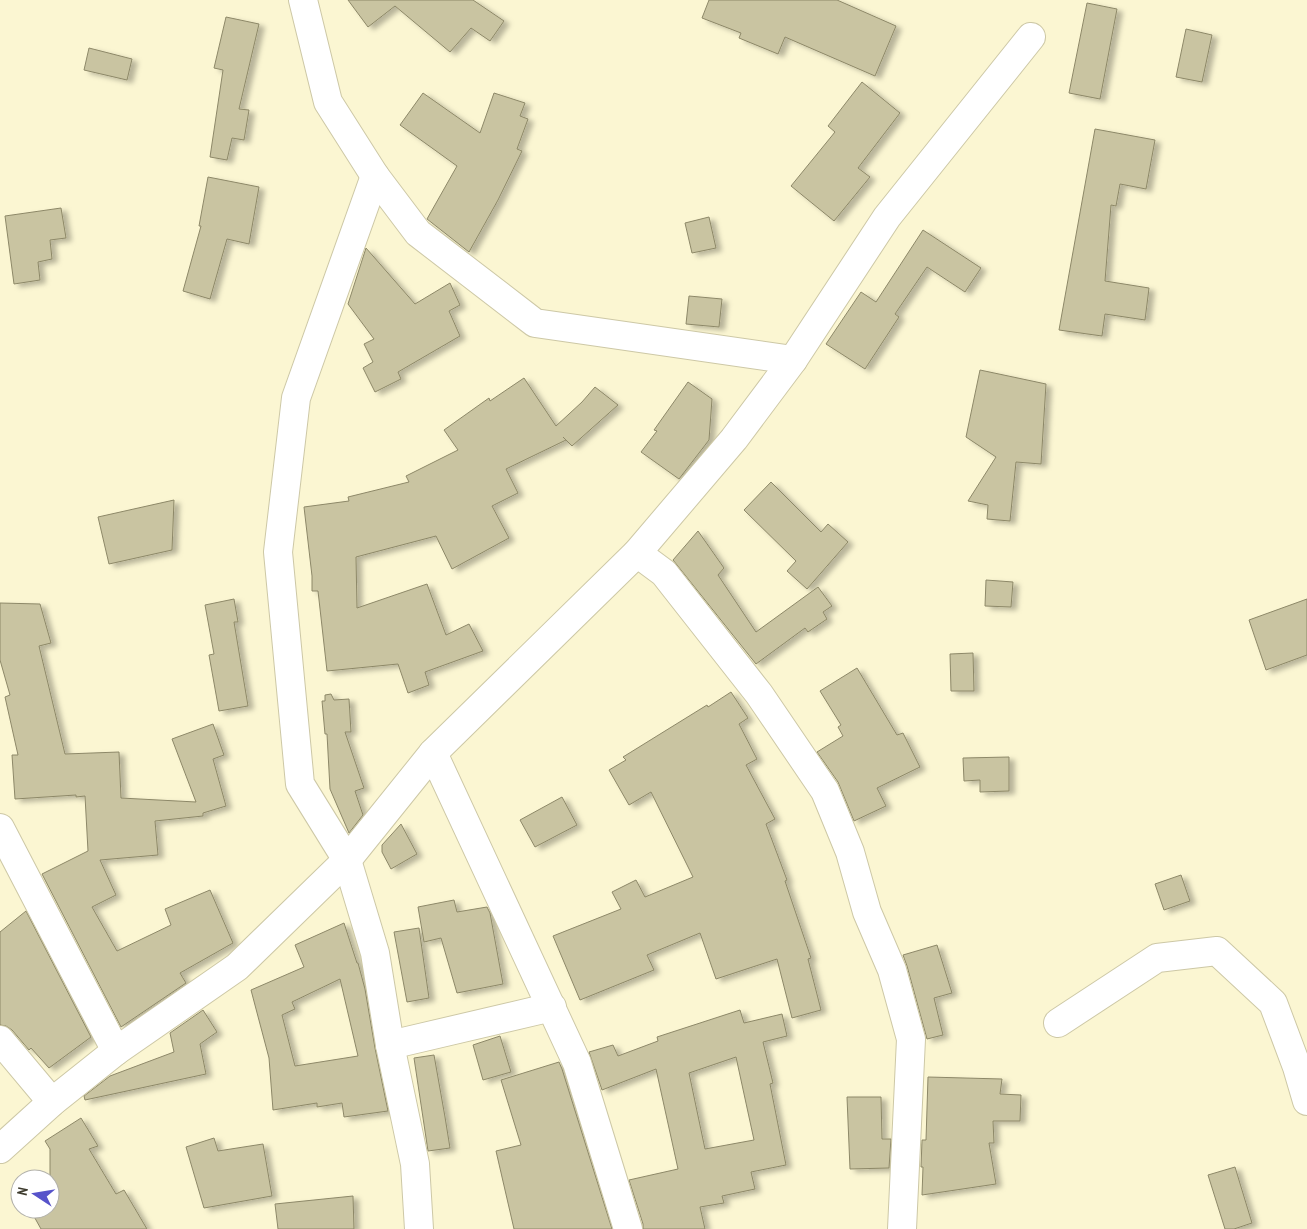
<svg xmlns="http://www.w3.org/2000/svg" width="1307" height="1229" font-family="'PT Sans Narrow',sans-serif">
<style>
.building{fill:#c9c4a1;stroke:#8d8868;fill-rule:evenodd;filter:url(#shadow)}
.lines{fill:none;stroke-linecap:round;stroke-linejoin:round}
.minor-casing{stroke:#cdc8a6;stroke-width:30}
.minor{stroke:#fff;stroke-width:28}
</style>
<defs>
<filter id="shadow"><feDropShadow dx="5.5" dy="3" stdDeviation="2.5" flood-color="#0004"/></filter>
</defs>
<rect width="100%" height="100%" fill="#fbf6d2"/>
<g class="building">
<polygon points="348,0 473,0 504,21 490,41 471,28 450,52 395,6 368,27"/>
<polygon points="709,0 837,0 896,26 875,76 785,37 778,54 739,38 741,33 702,18"/>
<polygon points="1087,3 1117,9 1100,99 1069,93"/>
<polygon points="226,17 259,24 239,109 249,110 244,140 232,138 227,160 210,157 223,70 214,68"/>
<polygon points="1186,29 1212,35 1202,82 1176,77"/>
<polygon points="89,48 132,59 127,80 84,70"/>
<polygon points="862,82 900,113 858,168 870,177 834,221 791,186 835,132 828,126"/>
<polygon points="423,93 480,133 494,93 525,103 520,116 528,119 517,149 522,151 498,200 469,252 427,219 457,166 400,125"/>
<polygon points="1095,129 1155,140 1146,189 1120,184 1116,206 1111,205 1105,281 1149,288 1145,320 1105,314 1102,336 1059,330"/>
<polygon points="208,177 259,187 249,244 227,239 210,299 183,291 201,226 199,226"/>
<polygon points="61,208 66,238 50,240 52,259 38,262 40,280 14,284 5,216"/>
<polygon points="709,217 716,248 692,253 685,223"/>
<polygon points="923,230 981,268 965,292 927,267 895,314 899,317 865,369 826,344 861,292 876,302"/>
<polygon points="366,248 415,304 450,283 460,305 449,311 460,336 398,372 401,379 375,392 363,368 373,362 364,344 374,339 348,304"/>
<polygon points="689,296 722,299 719,327 686,324"/>
<polygon points="980,370 1046,384 1041,464 1016,462 1010,521 987,519 988,505 968,501 996,457 966,437"/>
<polygon points="524,378 556,426 582,402 595,387 618,405 572,446 563,437 566,440 506,469 518,493 492,506 509,538 452,569 436,536 356,557 357,608 427,584 446,635 469,624 483,651 425,672 429,685 408,693 398,664 327,671 318,591 312,591 312,576 304,507 349,501 348,497 409,482 406,476 458,450 444,430 489,398 490,401"/>
<polygon points="688,382 712,399 709,440 679,479 641,452 657,431 654,430"/>
<polygon points="771,482 821,532 828,524 848,542 807,589 787,571 796,561 744,510"/>
<polygon points="174,500 172,550 109,564 98,517"/>
<polygon points="698,531 724,568 718,575 756,632 818,587 832,606 823,612 827,619 808,632 805,628 756,664 673,560"/>
<polygon points="986,580 1013,582 1011,607 985,606"/>
<polygon points="234,599 238,622 234,622 248,706 219,711 209,655 214,654 205,605"/>
<polygon points="1307,599 1307,655 1266,670 1249,620"/>
<polygon points="0,603 40,604 51,643 39,646 65,754 119,752 121,798 196,802 172,739 213,724 224,755 213,759 226,806 203,813 203,816 155,821 158,855 100,860 116,895 92,907 117,951 171,925 165,909 210,890 233,943 180,973 186,983 121,1027 42,874 88,851 85,796 76,797 76,795 15,799 12,755 18,755 5,697 10,695 0,660"/>
<polygon points="973,653 974,691 951,691 950,654"/>
<polygon points="857,668 897,735 903,733 920,767 877,788 886,806 854,821 838,782 817,752 843,736 838,727 841,725 820,691"/>
<polygon points="731,692 748,718 739,724 757,759 746,765 775,819 766,824 787,880 785,881 811,958 808,959 821,1010 792,1018 777,959 716,979 700,933 647,955 654,970 580,1000 553,936 621,909 612,892 636,880 645,897 693,877 651,792 629,805 609,770 626,760 623,757 707,705 708,707"/>
<polygon points="331,694 334,700 349,699 351,732 345,732 364,788 355,791 363,815 349,833 330,789 327,734 325,734 322,701 325,701 325,695"/>
<polygon points="1009,757 1009,791 980,792 980,780 964,781 963,758"/>
<polygon points="562,797 577,825 535,847 520,820"/>
<polygon points="401,824 417,854 391,869 382,852 382,845"/>
<polygon points="1181,875 1190,901 1164,910 1155,884"/>
<polygon points="454,900 457,912 487,907 490,913 503,984 457,993 441,938 424,942 418,907"/>
<polygon points="26,911 91,1037 49,1068 31,1048 29,1050 12,1030 6,1026 0,1025 0,932"/>
<path d="M344 923 357 963H358L365 989 375 1048 388 1111 344 1117 342 1103 317 1107V1103L273 1110 269 1058 251 990 304 967 295 945ZM340 979 358 1056 295 1066 282 1015 295 1009 292 1002Z"/>
<polygon points="419,928 429,998 407,1002 394,932"/>
<polygon points="937,945 952,993 934,998 943,1035 927,1039 907,966 903,955"/>
<polygon points="203,1010 217,1032 200,1044 206,1074 85,1100 84,1096 110,1076 174,1052 170,1033"/>
<path d="M740 1010 744 1023 782 1014 787 1036 763 1042 773 1083 770 1084 786 1165 751 1172 755 1189 722 1196 724 1203 700 1207 705 1229H643V1224L629 1180 678 1169 656 1069 602 1090 589 1052 613 1045 618 1056 658 1041 657 1037ZM736 1057 754 1140 705 1149 689 1073Z"/>
<polygon points="500,1036 511,1072 483,1080 473,1045"/>
<polygon points="434,1055 445,1117 450,1148 428,1151 414,1058"/>
<polygon points="559,1062 562,1069 612,1229 514,1229 496,1151 521,1145 501,1080"/>
<polygon points="928,1077 1002,1079 1000,1094 1021,1095 1020,1121 993,1121 994,1143 989,1143 996,1184 922,1195 923,1167 921,1167 922,1140 926,1140"/>
<polygon points="847,1097 881,1097 882,1139 891,1139 889,1168 850,1169"/>
<polygon points="81,1118 98,1146 89,1149 116,1194 124,1190 147,1229 41,1229 31,1211 35,1209 50,1209 50,1149 45,1141"/>
<polygon points="214,1138 218,1151 263,1144 272,1196 204,1208 186,1147"/>
<polygon points="1235,1167 1252,1223 1234,1229 1225,1229 1208,1175"/>
<polygon points="353,1196 354,1229 278,1229 275,1204"/>
</g>
<g class="lines">
<defs>
<g id="minor">
<polyline points="303,0 328,102 375,176 418,233 535,323 793,360"/>
<polyline points="375,176 296,398 278,552 300,784 347,860 375,953 390,1045 415,1164 419,1229"/>
<polyline points="637,553 664,573 759,694 825,791 850,852 867,912 892,970 911,1039 902,1229"/>
<polyline points="433,753 577,1063 628,1229"/>
<polyline points="0,828 116,1051"/>
<polyline points="1058,1023 1157,958 1217,951 1273,1003 1297,1067 1307,1101"/>
<polyline points="0,1040 52,1102"/>
<polyline points="390,1045 552,1007"/>
<polyline points="0,1149 52,1102 116,1051 237,967 347,860 433,753 637,553 734,439 793,360 887,217 1031,37"/>
</g>
</defs>
<use href="#minor" class="minor-casing"/>
<use href="#minor" class="minor"/>
</g>
<g transform="translate(35 1194) rotate(282)"><circle r="24" fill="#ffffff" stroke="#b2b1ab"/>
<path d="M0-4L9 19L0 12L-9 19Z" fill="#5753ca"/>
<text y="-8" font-size="14" font-weight="bold" text-anchor="middle" fill="#3e3c2e">N</text>
</g>
</svg>
